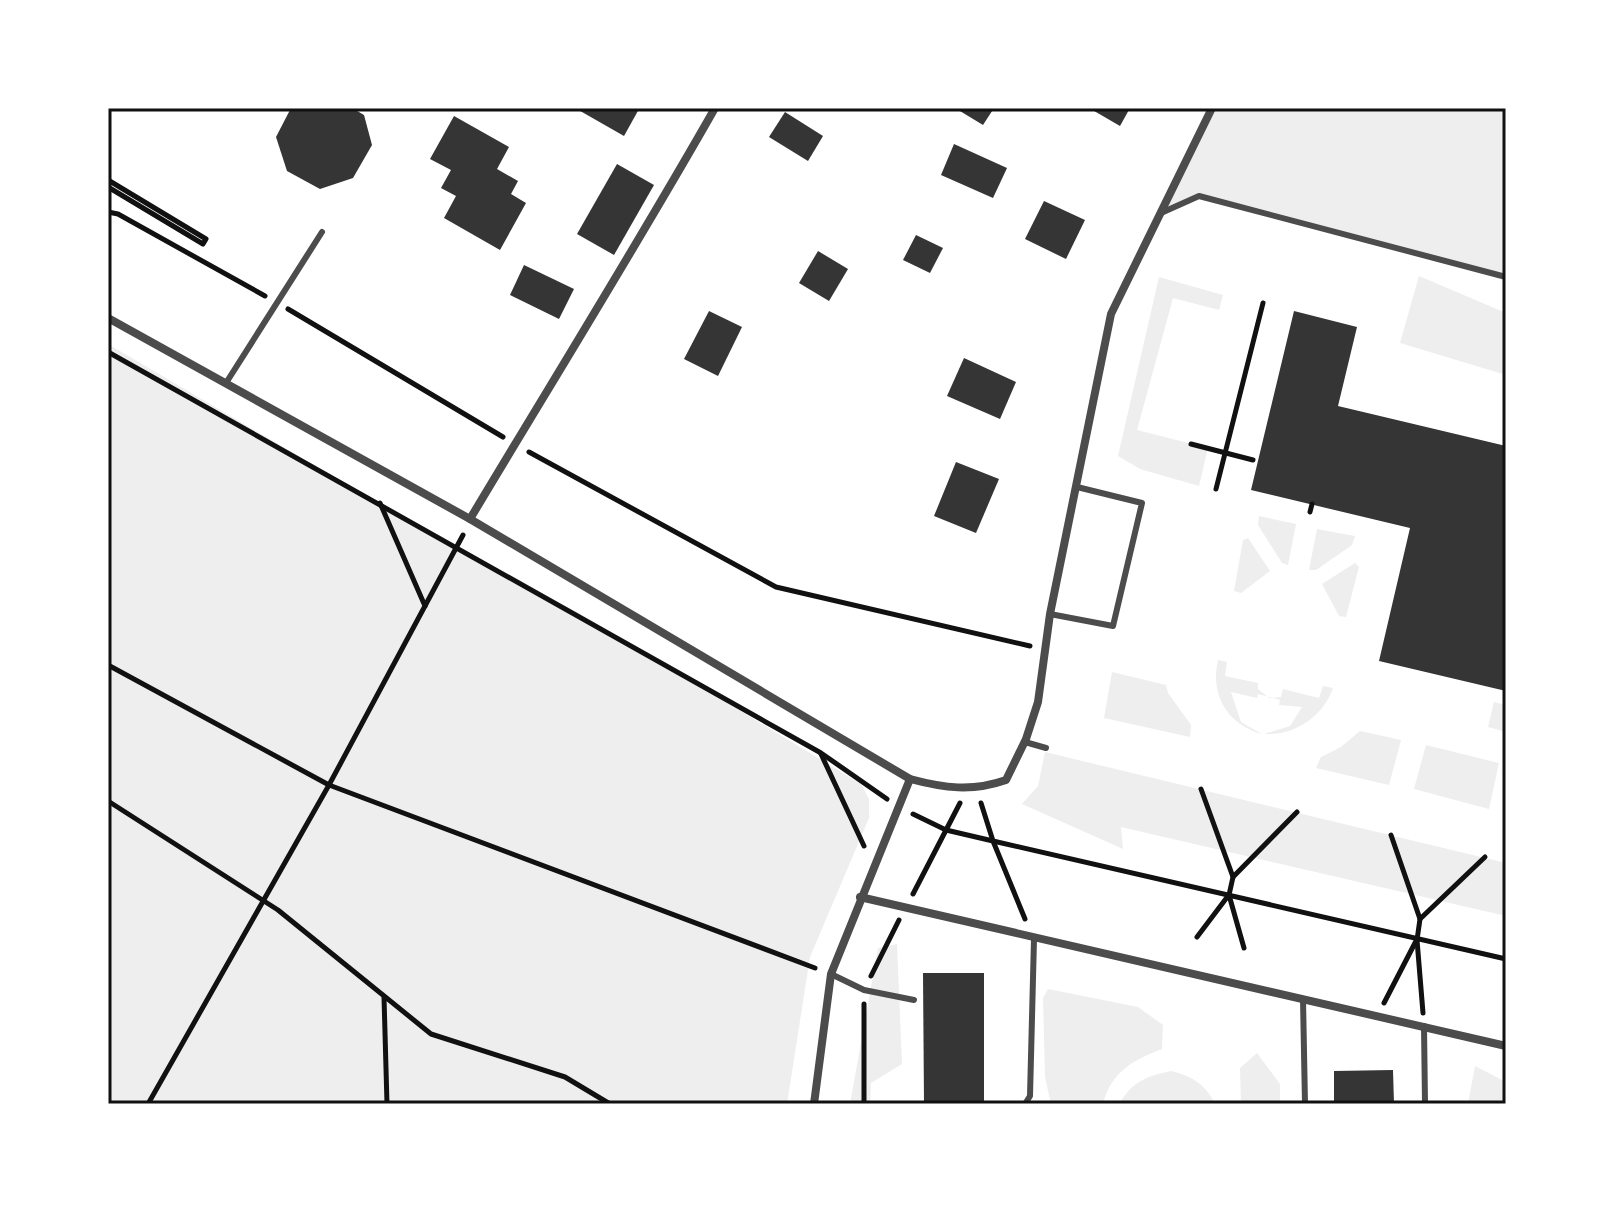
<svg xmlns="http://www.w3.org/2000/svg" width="1614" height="1212" font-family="'Fira Sans Condensed',sans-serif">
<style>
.green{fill:#eee}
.building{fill:#353535}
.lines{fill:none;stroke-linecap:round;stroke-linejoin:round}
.path{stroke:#111;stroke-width:5}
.service{stroke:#4c4c4c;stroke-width:6}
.minor{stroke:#4c4c4c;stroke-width:8}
.neatline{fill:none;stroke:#111;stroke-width:3}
</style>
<rect width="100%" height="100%" fill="#fff"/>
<g class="green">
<polygon points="1213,108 1506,108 1506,277 1199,196 1161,213"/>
<polygon points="1419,276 1506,313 1506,375 1400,343"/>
<polygon points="1159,277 1223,295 1219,310 1173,298 1137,430 1208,448 1199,486 1140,469 1118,456"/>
<polygon points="108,344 469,556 579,613 861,784 869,799 869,818 810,957 787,1104 108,1104"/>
<polygon points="1259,516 1296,524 1288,565 1282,563 1258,525"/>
<polygon points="1317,529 1355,536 1352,545 1316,570 1309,570"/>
<polygon points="1248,538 1270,571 1241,593 1234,591 1243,540"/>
<polygon points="1355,563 1359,567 1346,617 1339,616 1322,584"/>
<path d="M1218 660 1227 662 1225 676 1258 683V689L1269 698 1281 697 1283 689 1319 698 1323 686 1333 688C1323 717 1294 736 1264 734L1290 726 1302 707 1279 705 1280 700 1258 694 1257 698 1231 692 1241 722 1262 734C1227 724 1210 695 1218 660Z"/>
<polygon points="1112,672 1166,685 1168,693 1191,725 1190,737 1104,718"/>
<polygon points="1494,702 1506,705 1506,732 1488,727"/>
<polygon points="1360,731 1401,740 1389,785 1316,768 1321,757 1341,747"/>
<polygon points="1426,745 1499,763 1489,809 1414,789"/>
<polygon points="1045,752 1506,863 1506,916 1121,827 1123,849 1022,804 1038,786"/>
<polygon points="897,944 902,1064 871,1083 870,1104 850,1104 878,948"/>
<path d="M1048 989 1138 1007 1163 1025 1162 1049C1133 1060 1111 1072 1103 1104H1051L1045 1077 1043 998Z"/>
<polygon points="1257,1053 1280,1084 1280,1104 1241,1104 1240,1068"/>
<polygon points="1475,1066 1506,1082 1506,1104 1468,1104"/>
<path d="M1171 1071C1192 1076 1205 1084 1215 1104H1119C1132 1082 1146 1076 1171 1071Z"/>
</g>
<g class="building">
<polygon points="291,108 352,108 364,115 372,145 353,178 320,189 287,171 276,137"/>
<polygon points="575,108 637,108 639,109 624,136"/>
<polygon points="955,108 994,108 983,125"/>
<polygon points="1089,108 1130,108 1120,126"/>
<polygon points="785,112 823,136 808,161 769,137"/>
<polygon points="454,116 509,147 497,169 518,181 511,194 526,203 500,250 444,218 456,196 441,188 451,170 430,159"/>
<polygon points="954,144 1007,168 993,198 941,175"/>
<polygon points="617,164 654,185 614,255 577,234"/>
<polygon points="1044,201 1085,220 1066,259 1025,239"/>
<polygon points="916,235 943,248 930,273 903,260"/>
<polygon points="818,251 848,269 829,301 799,283"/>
<polygon points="524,265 574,289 559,319 510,295"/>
<polygon points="709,311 742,327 718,376 684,359"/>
<polygon points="1294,311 1357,327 1338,406 1506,446 1506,691 1379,661 1410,528 1251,490"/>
<polygon points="964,358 1016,382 1000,419 947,396"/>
<polygon points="956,462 999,479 976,533 934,516"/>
<polygon points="923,973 984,973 984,1104 924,1104"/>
<polygon points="1393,1070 1394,1104 1334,1104 1334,1071"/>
</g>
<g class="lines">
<g class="path">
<polyline points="108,180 206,239 203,244 108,187"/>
<polyline points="108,212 118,214 265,296"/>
<polyline points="288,309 503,437"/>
<polyline points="108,352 821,753 887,799"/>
<polyline points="1191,444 1253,460"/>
<polyline points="529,452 776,587 1030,646"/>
<polyline points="1216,489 1263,303"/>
<polyline points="380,503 425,606"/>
<polyline points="1310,512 1312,504"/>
<polyline points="108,665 329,785 815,968"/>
<polyline points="821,754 864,846"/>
<polyline points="1201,789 1233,877"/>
<polyline points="108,801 278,910 431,1034 565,1077 610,1104"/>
<polyline points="981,803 993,841 1506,959"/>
<polyline points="913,814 946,830 993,841 1025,919"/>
<polyline points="1391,835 1420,919 1417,940 1423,1013"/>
<polyline points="913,894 960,803"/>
<polyline points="1420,919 1485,857"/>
<polyline points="1197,937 1228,896"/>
<polyline points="1244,948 1229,895 1233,877 1297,812"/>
<polyline points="871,976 899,920"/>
<polyline points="384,997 387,1104"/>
<polyline points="1384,1003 1416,941"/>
<polyline points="148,1104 329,785 463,535"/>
<polyline points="864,1104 864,1004"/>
</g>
<g class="service">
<polyline points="1161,213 1199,196 1506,277"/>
<polyline points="226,383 322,232"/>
<polyline points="1050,614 1113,626 1142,503 1077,487"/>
<polyline points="1025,742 1046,748"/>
<polyline points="831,974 864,990 914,1000"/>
<polyline points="1303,999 1305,1104"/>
<polyline points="1424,1026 1425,1104"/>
<polyline points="1025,1104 1030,1096 1034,939"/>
</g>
<g class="minor">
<path d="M108 318 470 519 910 779C944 788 972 792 1006 780L1026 739 1038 702 1050 614 1111 314 1212 108"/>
<path d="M470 519C552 382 636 247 715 108"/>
<polyline points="860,897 1506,1046"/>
<polyline points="814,1104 831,974 910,779"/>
</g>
</g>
<rect width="1614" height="1212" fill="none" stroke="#ffffff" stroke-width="220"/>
<rect x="110" y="110" width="1394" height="992" class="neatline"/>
</svg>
